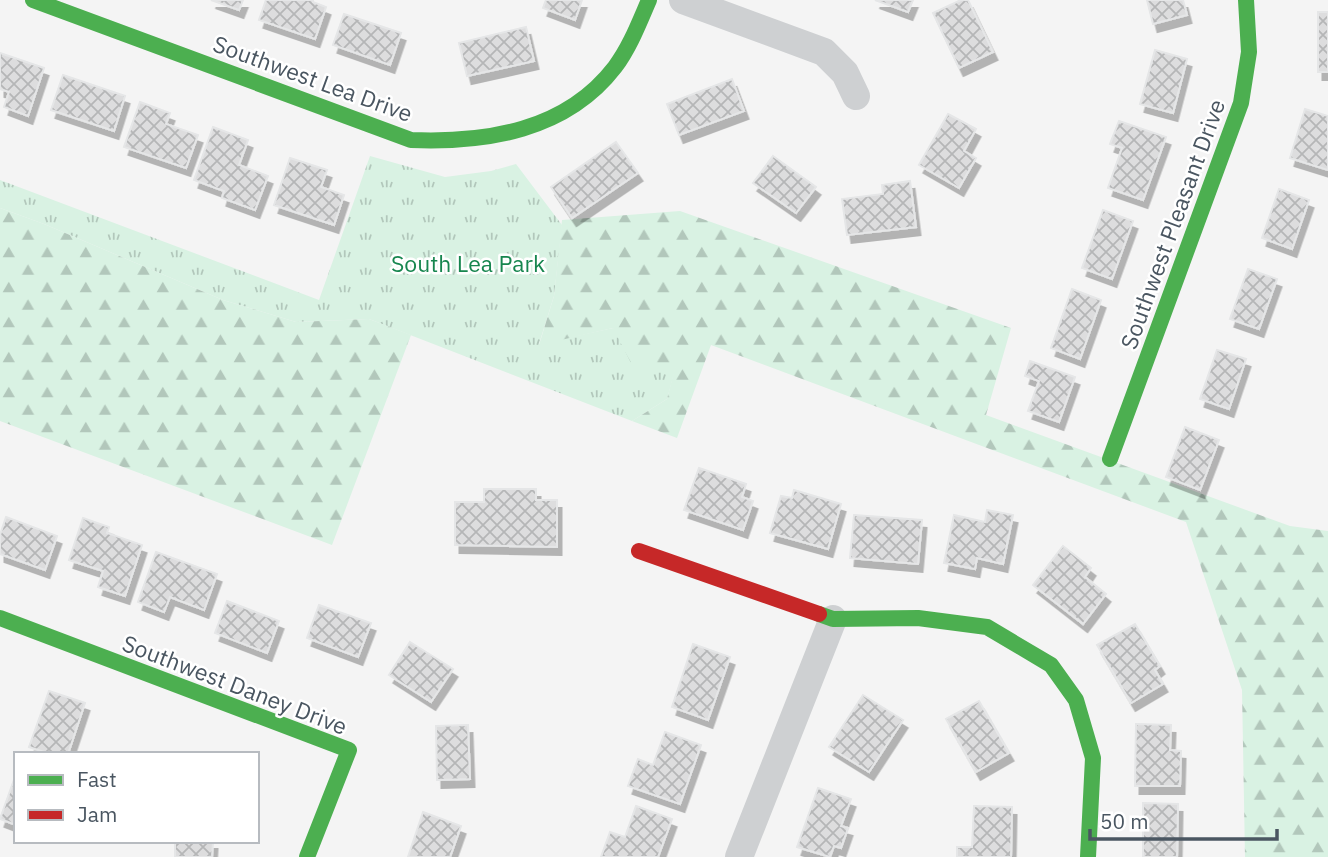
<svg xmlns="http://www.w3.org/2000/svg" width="1328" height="857" font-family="'IBM Plex Sans',sans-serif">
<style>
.grass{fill:url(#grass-tufts)}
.forest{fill:url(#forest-firs)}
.building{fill:url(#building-cross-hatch);stroke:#e5e6e7;stroke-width:2;filter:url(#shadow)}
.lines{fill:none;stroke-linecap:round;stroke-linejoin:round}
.street{stroke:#ced0d2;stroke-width:28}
.fast{stroke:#4caf50;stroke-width:16}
.jam{stroke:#c62828;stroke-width:16}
.labels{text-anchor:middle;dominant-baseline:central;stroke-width:5;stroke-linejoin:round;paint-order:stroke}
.street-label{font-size:23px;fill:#4a5661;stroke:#fff}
.park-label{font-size:23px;fill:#17864f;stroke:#fff}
</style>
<defs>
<pattern id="grass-tufts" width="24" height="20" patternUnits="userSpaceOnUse" patternTransform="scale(1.75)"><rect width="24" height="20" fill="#d9f2e3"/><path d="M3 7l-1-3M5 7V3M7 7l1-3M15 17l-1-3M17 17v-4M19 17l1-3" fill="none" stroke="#b2c7bb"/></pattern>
<pattern id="forest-firs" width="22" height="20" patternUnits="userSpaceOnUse" patternTransform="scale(1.75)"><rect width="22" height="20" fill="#d9f2e3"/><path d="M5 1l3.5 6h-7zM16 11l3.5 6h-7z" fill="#b2c7bb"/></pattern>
<pattern id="building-cross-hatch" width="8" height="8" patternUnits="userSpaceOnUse" patternTransform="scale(1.75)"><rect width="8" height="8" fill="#ddddde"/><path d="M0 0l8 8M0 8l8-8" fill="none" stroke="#b5b6b7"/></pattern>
<filter id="shadow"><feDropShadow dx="4.5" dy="8" stdDeviation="0" flood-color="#0004"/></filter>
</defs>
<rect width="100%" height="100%" fill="#f4f4f4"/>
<polygon class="grass" points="370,156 445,177 491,171 516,164 562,225 554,296 539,344 613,328 677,363 667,399 632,421 369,319 296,322 223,300 44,224 0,208 0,180 319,300"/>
<g class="forest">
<polygon points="0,208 44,224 223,300 296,322 369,319 411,335 332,545 0,421"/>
<polygon points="680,211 1011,328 986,415 1290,526 1328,531 1328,857 1245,857 1242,690 1186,522 711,345 677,438 632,421 667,399 676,364 631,363 613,328 539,345 554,296 562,220"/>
</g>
<g class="building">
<polygon points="211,0 243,0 239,10"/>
<polygon points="266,0 313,0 313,2 326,7 315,39 259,20"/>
<polygon points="546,0 582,0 575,20 543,8"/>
<polygon points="875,0 913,0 908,12"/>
<polygon points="961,0 968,0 993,52 959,68 933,13"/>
<polygon points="1147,0 1183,0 1187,15 1153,24"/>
<rect x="1318" y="12" width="10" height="60"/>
<polygon points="344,14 401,33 390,65 333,45"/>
<polygon points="526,27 534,61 467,76 459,43"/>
<polygon points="1155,50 1187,59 1173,113 1140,104"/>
<polygon points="0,53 44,68 28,116 4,107 9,92 0,89"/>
<polygon points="63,75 125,96 114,131 51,110"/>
<polygon points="732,79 744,111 679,135 667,104"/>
<polygon points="140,102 170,113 166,124 198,135 186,168 124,147"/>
<polygon points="1305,109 1328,116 1328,170 1290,158"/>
<polygon points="948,114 976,129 964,151 976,158 959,188 919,165"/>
<polygon points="1119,121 1166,137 1143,200 1108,188 1122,148 1110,144"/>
<polygon points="213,127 248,140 239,165 268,176 255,210 222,198 224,191 194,180"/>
<polygon points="616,142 638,173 572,218 551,187"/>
<polygon points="773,156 816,187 796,213 753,183"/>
<polygon points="290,158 327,170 321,187 344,195 334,225 274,205"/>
<polygon points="910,181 916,227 847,235 842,199 883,194 882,185"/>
<polygon points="1279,189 1309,200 1292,249 1262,238"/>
<polygon points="1103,210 1133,221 1112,279 1082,268"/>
<polygon points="1248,269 1277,279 1259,329 1230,319"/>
<polygon points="1072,289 1101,300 1080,359 1051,348"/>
<polygon points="1217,350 1246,359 1229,409 1200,399"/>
<polygon points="1030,361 1075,377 1059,422 1028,411 1039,381 1025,376"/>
<polygon points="1185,427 1219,440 1200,490 1166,477"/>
<polygon points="699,468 746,484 742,497 753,501 743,530 684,510"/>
<polygon points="484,489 536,489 536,500 557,500 557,547 455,545 455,502 484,502"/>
<polygon points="794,490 841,504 828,549 770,533 781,496 792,498"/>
<polygon points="987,510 1013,515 1003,564 977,558 975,569 944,563 954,515 985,522"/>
<polygon points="854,515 922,520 918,564 850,558"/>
<polygon points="6,517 57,536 45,570 0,554 0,535"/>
<polygon points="83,518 109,527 107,533 142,545 125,596 98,587 103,571 69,560"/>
<polygon points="1063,546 1091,568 1085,577 1106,594 1083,624 1033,585"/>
<polygon points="156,552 217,574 204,610 170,597 164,612 138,602"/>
<polygon points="227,601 279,621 267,653 215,633"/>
<polygon points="319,605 371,623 358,657 307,638"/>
<polygon points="1135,624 1160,666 1155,670 1163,684 1131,703 1097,645"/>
<polygon points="410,642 453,669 431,702 389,675"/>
<polygon points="693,644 730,657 708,720 672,707"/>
<polygon points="49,691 85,703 68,754 50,754 29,747"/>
<polygon points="863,695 903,720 869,772 829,747"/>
<polygon points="979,701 1009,753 976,772 946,719"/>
<polygon points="1136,724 1171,725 1170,750 1181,751 1180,786 1135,786"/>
<polygon points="468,725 470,779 437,780 436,726"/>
<polygon points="665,732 701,745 680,804 628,786 638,759 653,765"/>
<polygon points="16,774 16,825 0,819"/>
<polygon points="818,788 851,799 841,826 848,828 841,848 834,846 830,857 797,847"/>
<polygon points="1143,803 1178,804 1177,857 1143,857"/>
<polygon points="636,806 672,819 658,857 601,857 610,832 625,837"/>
<polygon points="974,806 1012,807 1011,857 957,857 957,847 972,847"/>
<polygon points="423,812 461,826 450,857 408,857"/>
<polygon points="175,841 213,841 212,857 175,857"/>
</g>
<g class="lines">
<g class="street">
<polyline points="683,0 824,52 845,73 856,96"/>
<polyline points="739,857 833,619"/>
</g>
<g class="fast">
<path d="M33 0 411 140C486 143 566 131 615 67 630 47 639 23 649 0"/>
<polyline points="1110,459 1241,103 1249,52 1246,0"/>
<polyline points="819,614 833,619 918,618 987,627 1051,665 1076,700 1093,758 1088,857"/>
<polyline points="0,618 349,750 307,857"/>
</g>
<polyline class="jam" points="639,551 819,614"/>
</g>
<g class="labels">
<g class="street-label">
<text transform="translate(313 78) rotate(20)">Southwest Lea Drive</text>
<text transform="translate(1172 224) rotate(-70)">Southwest Pleasant Drive</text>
<text transform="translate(235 684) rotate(21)">Southwest Daney Drive</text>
</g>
<g class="park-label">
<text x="468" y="263">South Lea Park</text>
</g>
</g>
<rect x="14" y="752" width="245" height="91" fill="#ffffff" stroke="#b7bbc0" stroke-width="2"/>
<rect x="28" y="775" width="35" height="10" fill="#4caf50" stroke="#b7bbc0" stroke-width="2"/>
<text x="77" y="787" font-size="21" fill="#4a5661">Fast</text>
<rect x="28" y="810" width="35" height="10" fill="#c62828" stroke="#b7bbc0" stroke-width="2"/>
<text x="77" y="822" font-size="21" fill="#4a5661">Jam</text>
<path d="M1090 829v10h187v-10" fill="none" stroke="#4a5661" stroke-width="3.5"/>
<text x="1100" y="829" font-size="21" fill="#4a5661" stroke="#ffffff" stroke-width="5" paint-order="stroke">50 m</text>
</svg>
